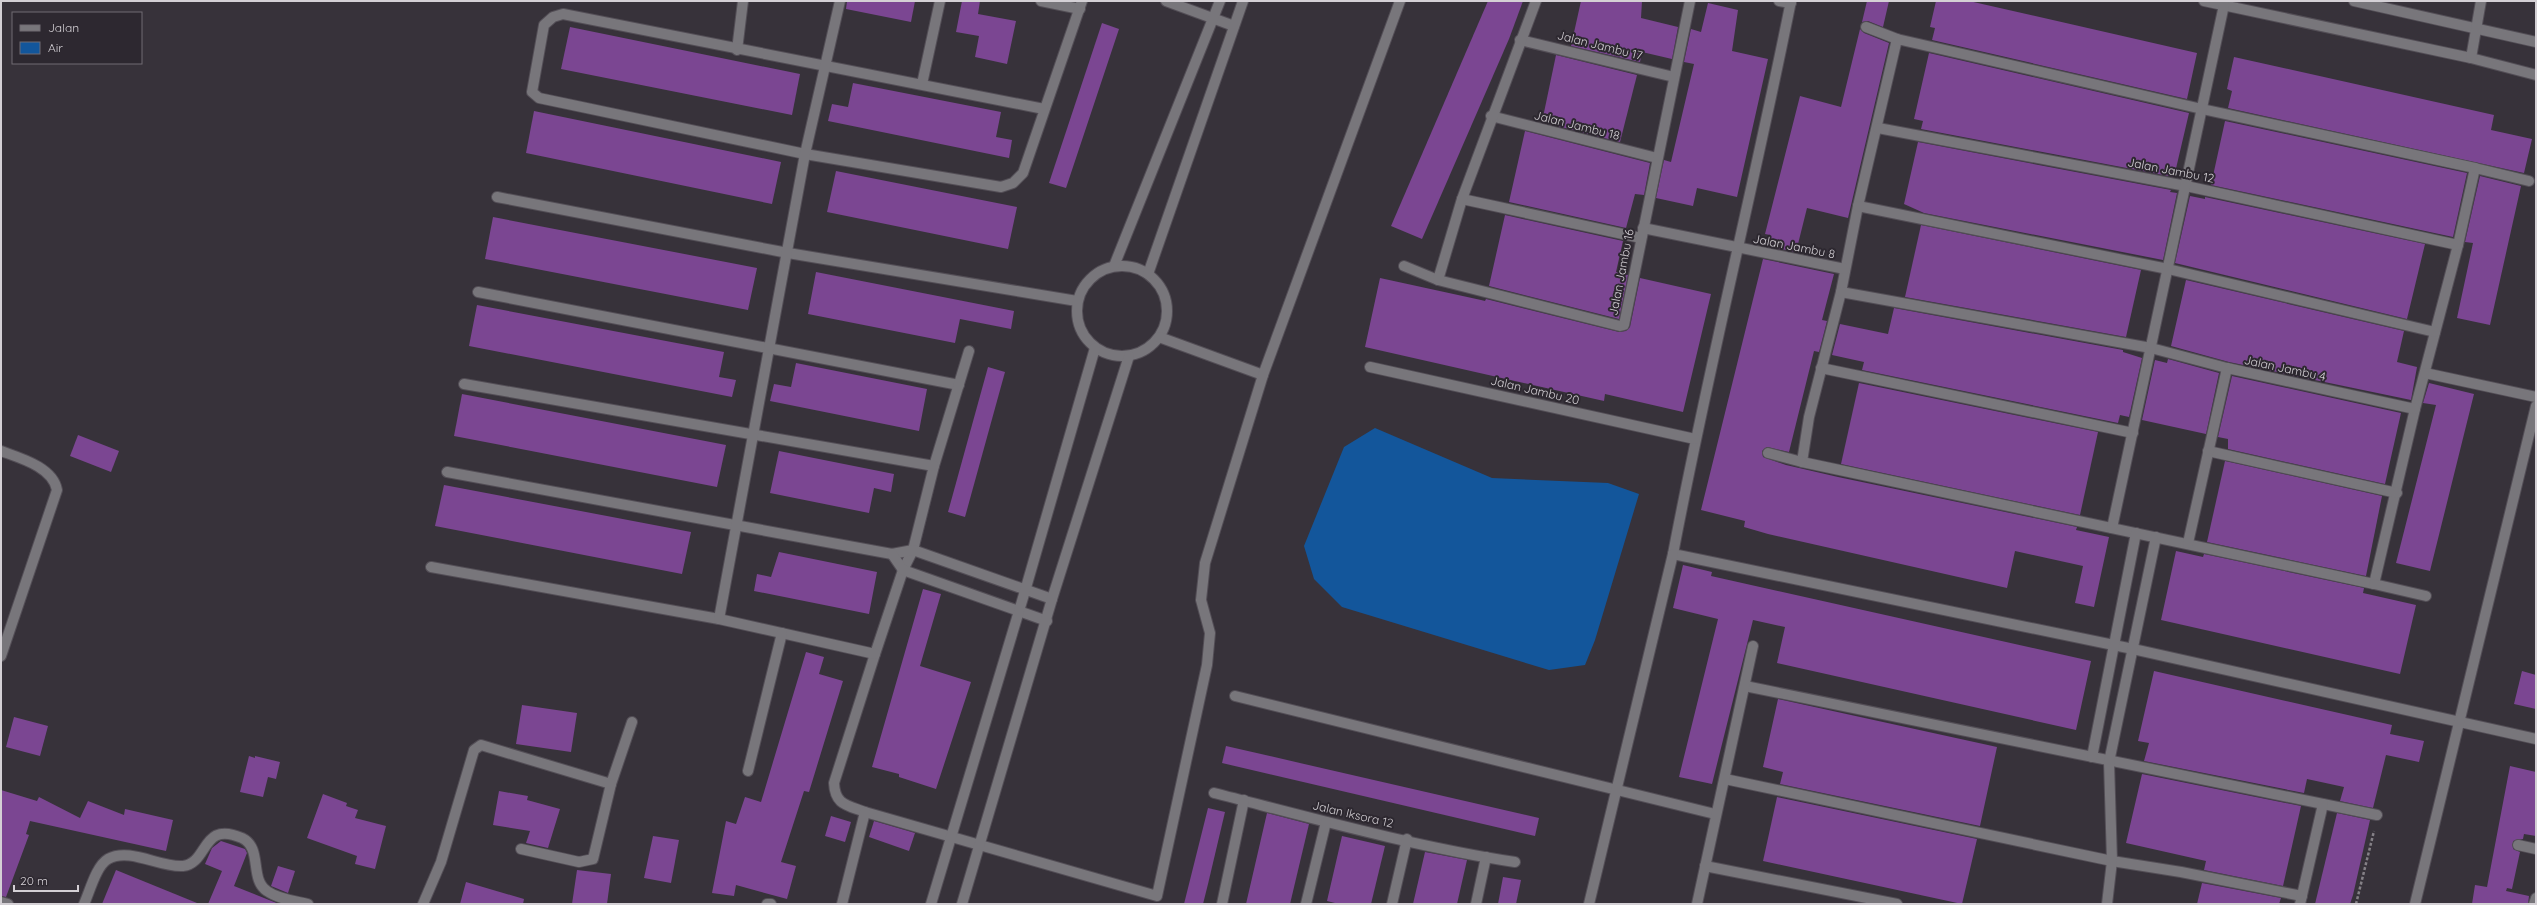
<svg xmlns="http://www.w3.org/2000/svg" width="2537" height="905" font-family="Quicksand,sans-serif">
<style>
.water{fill:#13569b}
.building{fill:#7b4692}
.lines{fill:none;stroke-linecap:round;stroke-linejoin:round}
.minor-casing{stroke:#534e56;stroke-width:12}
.path{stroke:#858187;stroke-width:2.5;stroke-dasharray:3 2;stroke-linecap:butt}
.minor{stroke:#78767b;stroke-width:10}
.labels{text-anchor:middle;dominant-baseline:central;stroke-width:4;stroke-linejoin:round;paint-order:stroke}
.street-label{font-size:12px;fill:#d4d0d5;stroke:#2d2830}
</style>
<rect width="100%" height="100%" fill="#37323a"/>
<polygon class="water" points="1375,428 1492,478 1608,483 1639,494 1595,640 1585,665 1549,670 1342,607 1314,579 1304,546 1344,447"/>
<g class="building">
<polygon points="847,1 915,1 911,22 846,9"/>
<polygon points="962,1 980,1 978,14 1016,21 1007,64 975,57 979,36 956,32"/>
<polygon points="1488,1 1523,1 1509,39 1422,239 1391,226"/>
<polygon points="1581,1 1642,1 1641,18 1678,27 1672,59 1642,52 1640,62 1571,46"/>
<polygon points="1867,1 1889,1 1883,27 1868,21 1862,22"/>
<polygon points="1936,1 1969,1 2197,53 2187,99 1932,40 1935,28 1930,27"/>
<polygon points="1708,3 1738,10 1732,51 1768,59 1737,197 1697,188 1693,206 1656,198 1664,160 1671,162 1694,64 1684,62 1691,29 1701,32"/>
<polygon points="1102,23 1119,29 1066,188 1049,183"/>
<polygon points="570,27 800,74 792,115 561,69"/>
<polygon points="1860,29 1864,33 1889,43 1848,218 1807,208 1796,252 1767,246 1770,235 1765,234 1800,96 1841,107"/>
<polygon points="1929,53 2189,113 2174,177 1921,129 1923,121 1914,119"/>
<polygon points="1556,55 1637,75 1620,142 1542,122"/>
<polygon points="2234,57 2494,115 2491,130 2532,139 2524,173 2228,108 2232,91 2227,89"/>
<polygon points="853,83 1001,112 996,137 1012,140 1009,158 828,121 832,104 848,107"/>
<polygon points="534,111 781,162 772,204 526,153"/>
<polygon points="2225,121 2467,173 2453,237 2211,185"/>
<polygon points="1525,131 1650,163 1644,195 1635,194 1626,228 1509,202"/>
<polygon points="1918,142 2171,190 2170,192 2177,193 2163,260 1924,213 1904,204"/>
<polygon points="836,171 1017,207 1008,249 827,212"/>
<polygon points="2480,176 2521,186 2490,325 2457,318 2473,243 2465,242"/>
<polygon points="2190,196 2205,199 2205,197 2425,244 2407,319 2175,263"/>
<polygon points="1505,215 1623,241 1616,272 1628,275 1619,319 1489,286"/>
<polygon points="493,217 757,268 748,310 485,259"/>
<polygon points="1921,225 2141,270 2126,337 1905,297"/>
<polygon points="1763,259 1834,274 1822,320 1827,321 1819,352 1814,351 1789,452 1767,447 1762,451 1763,457 1786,465 1838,477 2077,527 2076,530 2109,537 2094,607 2075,603 2083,566 2015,551 2007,588 1768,534 1744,527 1745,521 1701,510"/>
<polygon points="816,272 1014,311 1011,329 960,319 955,343 808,314"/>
<polygon points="1380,278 1481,300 1485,301 1486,299 1619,332 1626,331 1630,327 1640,278 1711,294 1683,412 1605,394 1604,401 1365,347"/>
<polygon points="2186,280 2404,331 2397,362 2417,367 2411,400 2229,362 2171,346"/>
<polygon points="477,305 724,352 719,377 736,380 732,397 469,346"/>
<polygon points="1894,308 2123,350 2123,352 2142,358 2129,417 2120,415 2118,423 1862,370 1864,362 1832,355 1840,324 1888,334"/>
<polygon points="2168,359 2219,373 2206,434 2142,420 2155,360 2167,363"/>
<polygon points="796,363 927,389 919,431 770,401 774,384 791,387"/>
<polygon points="988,367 1005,372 965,517 948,512"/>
<polygon points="2232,376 2401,413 2385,484 2228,449 2228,439 2218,437"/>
<polygon points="1859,383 2098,432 2080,515 1841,464"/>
<polygon points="2429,383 2474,394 2430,571 2396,563 2436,405 2423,403"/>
<polygon points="462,394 726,445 717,487 454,436"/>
<polygon points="78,435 119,451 111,472 70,456"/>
<polygon points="779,451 894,474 891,492 874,488 869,513 770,493"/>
<polygon points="2225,461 2382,496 2366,576 2207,542"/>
<polygon points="444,485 691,532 682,574 435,526"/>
<polygon points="2176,551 2203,557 2204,554 2364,588 2363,593 2416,605 2400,674 2161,620"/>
<polygon points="779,552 877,572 869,614 754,591 757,574 771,577"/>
<polygon points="1683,565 1712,572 1711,576 2091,661 2076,730 1777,663 1785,627 1753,620 1712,784 1679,777 1718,619 1673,608"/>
<polygon points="923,589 941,594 920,666 971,682 936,789 899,777 899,774 872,767"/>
<polygon points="806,652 824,657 819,674 843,681 809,792 804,791 781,862 796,866 787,899 736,885 734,896 712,893 726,821 736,824 745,797 761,802"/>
<polygon points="2154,671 2392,725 2390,734 2424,741 2419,762 2386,755 2373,808 2340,801 2344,787 2307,779 2304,793 2144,761 2149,743 2138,741"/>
<polygon points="2522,671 2536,675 2536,709 2514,704"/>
<polygon points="1778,699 1997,747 1980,826 1780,784 1783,772 1763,767"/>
<polygon points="522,705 577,713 571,752 516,744"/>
<polygon points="14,717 48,726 40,756 6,747"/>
<polygon points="1226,746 1539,818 1535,836 1222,763"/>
<polygon points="249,756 255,758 255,756 280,762 276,779 268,777 263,797 240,792"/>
<polygon points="2510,766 2536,772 2536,836 2524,834 2523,839 2513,841 2513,849 2520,852 2512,889 2507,888 2506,891 2529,896 2528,904 2472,904 2475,885 2487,887"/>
<polygon points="2142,774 2301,806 2283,886 2204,870 2206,861 2126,843"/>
<polygon points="1,790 37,801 39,797 80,818 88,801 124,815 125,809 173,820 166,851 30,821 26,834 29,835 6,897 1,896"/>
<polygon points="499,791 528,796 527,800 560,809 548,848 526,843 530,831 493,825"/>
<polygon points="323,794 347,803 346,806 358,810 355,818 386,826 375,869 355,864 357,856 307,838"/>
<polygon points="1777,797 1977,839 1962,904 1763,861"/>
<polygon points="1208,808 1225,812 1208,884 1203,904 1184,904"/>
<polygon points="1267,813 1309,824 1290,904 1246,904"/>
<polygon points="2337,813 2370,820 2353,895 2350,904 2315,904"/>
<polygon points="831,816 851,822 845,842 825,836"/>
<polygon points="874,821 915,833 909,851 869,837"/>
<polygon points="653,836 679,840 671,883 644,878"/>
<polygon points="1342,836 1385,846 1371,904 1339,904 1327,901"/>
<polygon points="221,841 245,849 247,853 234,886 279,904 208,904 222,871 205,864 212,848"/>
<polygon points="1425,852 1467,860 1457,904 1413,904"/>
<polygon points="278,866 295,871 288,893 271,886"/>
<polygon points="116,870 197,903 197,904 102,904"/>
<polygon points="577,870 611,874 607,904 572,904"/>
<polygon points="1503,877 1521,880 1516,904 1498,904"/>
<polygon points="466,882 524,899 523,904 460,904"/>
<polygon points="2202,883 2281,898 2279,904 2197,904"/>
</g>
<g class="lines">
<defs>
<g id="minor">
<polyline points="1041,1 1080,9"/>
<polyline points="1166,1 1234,26"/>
<polyline points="1779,1 1791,3"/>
<path d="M1791 1C1754 186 1708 369 1673 554L2133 649 2536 739"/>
<polyline points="2204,1 2471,58 2536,75"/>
<polyline points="2354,1 2536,42"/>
<polyline points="1866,27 1897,39"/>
<polygon points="1897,39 2202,109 2475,168 2458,245 2415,409 2374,584 1802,462 1809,417 1841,292 1858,206"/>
<polyline points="1520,40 1674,77"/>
<polyline points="737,50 743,1"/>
<polyline points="2471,58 2481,1"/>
<polyline points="922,84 940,1"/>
<polyline points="1044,109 563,14 553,17 544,25 532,92 539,98 805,154 1001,187 1013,183 1023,173 1082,1"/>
<polyline points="1491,116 1657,158"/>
<polyline points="1878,128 2186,186 2458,245"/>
<polyline points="2475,168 2529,181"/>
<polyline points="497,197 788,253 1077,301"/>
<polyline points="1462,199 1641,238"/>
<polyline points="1858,206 2168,269 2435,332"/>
<polyline points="1643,228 1845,269"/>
<circle cx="1122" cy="311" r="45"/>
<polyline points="1114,266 1220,1"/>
<polyline points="1404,266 1438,280 1620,326 1624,325 1690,1"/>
<polyline points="1148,274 1243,1"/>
<polyline points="1438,280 1462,199 1536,1"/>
<polyline points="478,292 959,385"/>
<polyline points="1841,292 2151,348 2227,368 2415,409"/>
<polyline points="1159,337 1263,375"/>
<path d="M969 351 934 466 913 550 903 570 875 654 834 783C835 805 847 805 865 812L1157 896 1207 665 1210 633 1201 600 1205 563 1263 375 1400 1"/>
<polyline points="1370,367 1695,439"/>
<polyline points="1821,368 2133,433"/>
<polyline points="2425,373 2536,397"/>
<polyline points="464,384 934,466"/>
<path d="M1 451C20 458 53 467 57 490L1 656"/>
<polyline points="2208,451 2397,493"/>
<polyline points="1768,453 1802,462"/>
<polyline points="447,472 892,554 913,550 1052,599"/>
<polyline points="2112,528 2224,5"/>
<polyline points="2188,543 2227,368"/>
<polyline points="892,554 903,570 1047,621"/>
<polyline points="431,567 719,619 875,654"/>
<polyline points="2374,584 2426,596"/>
<polyline points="719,619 805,154 840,1"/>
<polyline points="1745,686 2377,815"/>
<polyline points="1235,696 1715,814"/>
<polyline points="2092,757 2136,533"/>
<polyline points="748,771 782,633"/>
<polyline points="1725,779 2112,861 2181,872 2302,896"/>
<path d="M1214 793C1312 818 1416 847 1515 862"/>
<polyline points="2518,845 2536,849"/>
<polyline points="521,849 579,862 593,859 611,784 632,722"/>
<polyline points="1705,866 1897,904"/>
<polyline points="1,902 8,904"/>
<path d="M84 904C90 891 96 866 108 859 130 847 160 868 183 866 209 863 201 820 242 838 263 848 249 879 267 891 278 899 295 901 308 904"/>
<polyline points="423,904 441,862 474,750 481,745 611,784"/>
<polyline points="767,904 771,904"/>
<polyline points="842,904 865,812"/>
<polyline points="931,904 1025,591 1095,348"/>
<polyline points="962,904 1052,599 1129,356"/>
<polyline points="1222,904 1244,800"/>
<polyline points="1306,904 1326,822"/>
<polyline points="1392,904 1407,839"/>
<polyline points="1476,904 1486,857"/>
<polyline points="1589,904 1673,554"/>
<polyline points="1697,904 1753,646"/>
<polyline points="2107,904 2112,861 2109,762 2156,537"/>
<polyline points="2300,904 2323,804"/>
<polyline points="2415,904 2536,406"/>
<polyline points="2534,904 2536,898"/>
</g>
</defs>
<use href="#minor" class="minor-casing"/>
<polyline class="path" points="2356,904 2374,831"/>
<use href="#minor" class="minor"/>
</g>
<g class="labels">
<g class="street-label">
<text transform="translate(1600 45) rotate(14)">Jalan Jambu 17</text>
<text transform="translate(1577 125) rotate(14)">Jalan Jambu 18</text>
<text transform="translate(2171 170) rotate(11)">Jalan Jambu 12</text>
<text transform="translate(1794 246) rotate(11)">Jalan Jambu 8</text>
<text transform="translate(1621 272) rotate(-79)">Jalan Jambu 16</text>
<text transform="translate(2285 368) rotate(12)">Jalan Jambu 4</text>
<text transform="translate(1535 390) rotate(13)">Jalan Jambu 20</text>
<text transform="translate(1353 814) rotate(13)">Jalan Iksora 12</text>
</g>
</g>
<rect width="2537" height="905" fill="none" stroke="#d4d0d5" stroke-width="4"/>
<rect x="12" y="12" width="130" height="52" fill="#2d2830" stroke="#706b72"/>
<rect x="20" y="25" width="20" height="6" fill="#78767b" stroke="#706b72"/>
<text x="48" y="32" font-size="12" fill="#d4d0d5">Jalan</text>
<rect x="20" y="42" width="20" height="12" fill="#13569b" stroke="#706b72"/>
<text x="48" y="52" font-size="12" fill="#d4d0d5">Air</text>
<path d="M14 885v6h64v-6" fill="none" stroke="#d4d0d5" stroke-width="2"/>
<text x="20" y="885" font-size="12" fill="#d4d0d5" stroke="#2d2830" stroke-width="3" paint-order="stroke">20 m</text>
</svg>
